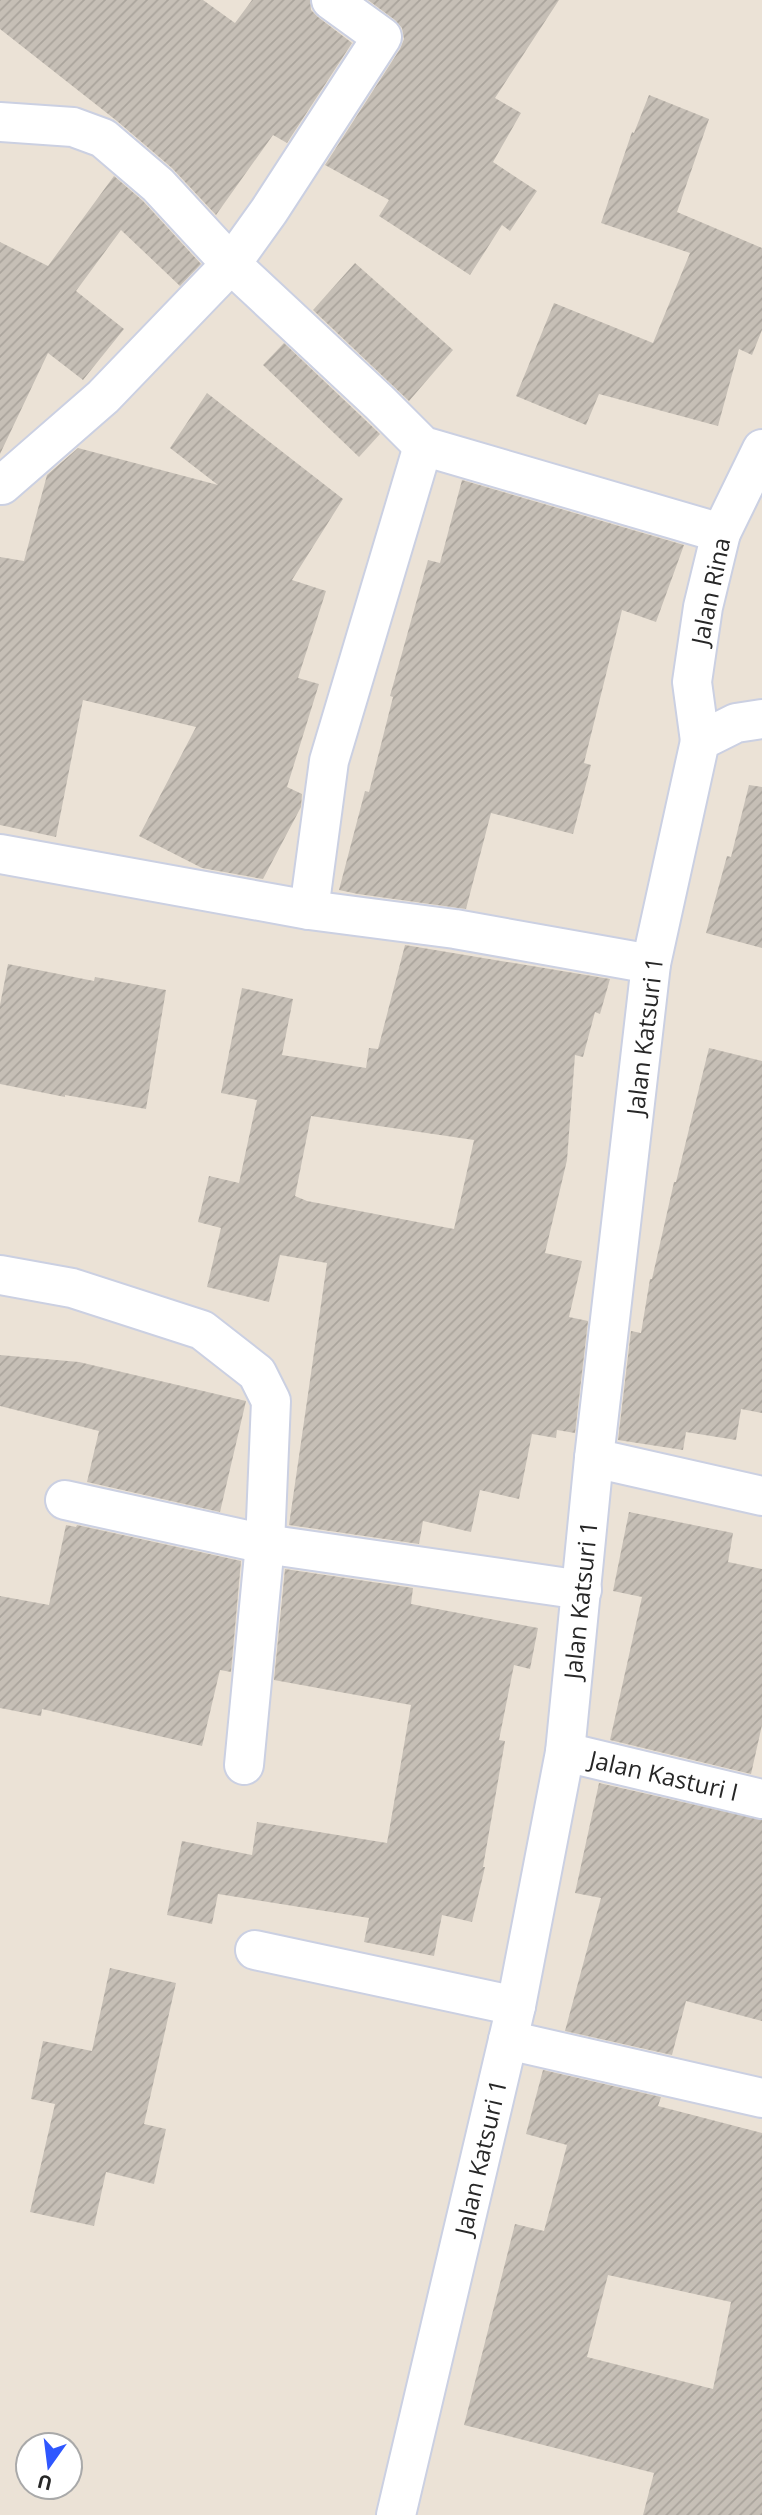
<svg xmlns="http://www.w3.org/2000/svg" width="762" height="2515" font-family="'Open Sans',sans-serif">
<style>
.building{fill:url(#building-hatch);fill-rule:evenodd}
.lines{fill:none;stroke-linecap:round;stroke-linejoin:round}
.street-casing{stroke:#cbd0e2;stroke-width:42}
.secondary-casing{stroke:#cbd0e2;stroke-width:42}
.street{stroke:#fff;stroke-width:38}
.secondary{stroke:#fff;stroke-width:38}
.labels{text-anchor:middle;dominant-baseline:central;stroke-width:5;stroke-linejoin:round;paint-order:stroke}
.street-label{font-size:24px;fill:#272727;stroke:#fff}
</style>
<defs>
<pattern id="building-hatch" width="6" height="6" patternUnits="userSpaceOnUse" patternTransform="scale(1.75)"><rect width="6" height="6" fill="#c6bfb6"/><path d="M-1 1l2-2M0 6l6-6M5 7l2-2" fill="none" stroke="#aaa49c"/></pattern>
</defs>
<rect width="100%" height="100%" fill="#ebe2d6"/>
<g class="building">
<polygon points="0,0 203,0 235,23 252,0 310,0 311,10 318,17 352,43 287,143 273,135 216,215 172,168 117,121 0,29"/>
<polygon points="368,0 559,0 495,98 521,113 493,162 537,191 510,231 502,225 470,275 379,216 389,200 325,165 400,49 404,39 402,28 395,20"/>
<polygon points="649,95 709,119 677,212 762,248 762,330 752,355 739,349 718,426 599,394 586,425 516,396 554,303 653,343 690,253 601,223 632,132 634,133"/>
<polygon points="114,176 143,201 201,264 180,286 121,230 76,291 124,329 83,380 48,353 0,454 0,242 48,266"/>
<polygon points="355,263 453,350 409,401 313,310"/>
<polygon points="284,343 380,434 359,457 263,365"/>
<polygon points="207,393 343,499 292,580 326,591 298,678 319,684 287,787 302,794 301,807 263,879 202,868 139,836 196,727 83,700 56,837 0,825 0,557 24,561 47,475 78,448 218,485 170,448"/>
<polygon points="462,480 684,545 656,622 622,610 584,763 591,765 573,834 491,813 466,909 358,894 339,890 365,791 369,792 393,697 390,696 428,560 440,563"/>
<polygon points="749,785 762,787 762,948 706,933 727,856 731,857"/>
<path d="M405 945 610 979 600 1014 595 1012 583 1057 575 1055 567 1160 545 1253 582 1261 569 1317 588 1321 575 1433 557 1430 556 1438 532 1434 519 1499 480 1490 471 1532 423 1521 419 1544 289 1525 327 1263 280 1255 269 1302 207 1287 221 1228 198 1222 209 1176 239 1183 257 1100 221 1093 242 988 293 999 282 1055 366 1068 369 1048 378 1049ZM311 1116 474 1140 454 1229 307 1201 295 1196Z"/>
<polygon points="8,964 94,981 95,977 166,990 146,1109 65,1095 65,1097 0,1084 0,1005"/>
<polygon points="709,1048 762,1061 762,1413 741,1409 736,1440 686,1432 683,1450 618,1440 631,1331 641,1333 650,1279 652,1279 674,1182 676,1182"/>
<polygon points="0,1355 79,1362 246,1401 220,1512 87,1482 99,1431 0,1406"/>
<polygon points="629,1512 733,1533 728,1562 762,1569 762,1725 751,1774 610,1740 642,1597 613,1591"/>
<polygon points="66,1525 76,1527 77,1525 241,1561 231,1672 220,1670 202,1746 42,1709 41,1716 0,1708 0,1596 49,1605"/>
<polygon points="285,1569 413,1588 411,1604 538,1628 530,1669 514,1665 499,1740 505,1741 483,1867 485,1867 472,1922 442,1915 434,1956 364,1942 369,1918 218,1894 212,1924 167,1915 182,1841 252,1855 257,1822 387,1843 411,1705 274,1680"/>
<polygon points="599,1783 762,1820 762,2021 686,2001 672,2055 565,2031 601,1898 575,1893"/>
<polygon points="110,1968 176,1983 144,2124 166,2129 154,2184 106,2172 94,2226 30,2212 55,2104 31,2099 43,2041 92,2051"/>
<path d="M543 2070 661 2097 658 2106 762 2133V2515H643L654 2473 464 2425 515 2224 544 2231 567 2145 526 2134ZM608 2275 731 2302 713 2389 587 2357Z"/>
</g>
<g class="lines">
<defs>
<g id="street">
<polyline points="0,122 73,127 103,138 158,185 231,264 380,403 423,446 721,533"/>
<polyline points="2,485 103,397 231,264 269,211 382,37 331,0"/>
<polyline points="700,741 692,682 703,607 721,533 762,449"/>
<polyline points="0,854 309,910 455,929 651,964"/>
<polyline points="309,910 329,761 423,446"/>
<polyline points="0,1275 72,1288 202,1330 257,1373 271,1401 265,1544 244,1765"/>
<polyline points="594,1458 762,1496"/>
<polyline points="65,1500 265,1544 582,1590"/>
<polyline points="565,1752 762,1799"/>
<polyline points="255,1950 516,2006"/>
<polyline points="508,2040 762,2098"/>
</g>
<polyline id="secondary" points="396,2515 516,2006 565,1752 594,1458 651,964 700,741 736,723 762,719"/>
</defs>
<use href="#street" class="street-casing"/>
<use href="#secondary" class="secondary-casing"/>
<use href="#street" class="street"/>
<use href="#secondary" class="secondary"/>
</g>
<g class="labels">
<g class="street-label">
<text transform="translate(710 591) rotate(-78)">Jalan Rina</text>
<text transform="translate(644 1036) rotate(-83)">Jalan Katsuri 1</text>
<text transform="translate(580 1600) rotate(-84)">Jalan Katsuri 1</text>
<text transform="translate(664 1775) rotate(13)">Jalan Kasturi I</text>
<text transform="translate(480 2157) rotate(-77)">Jalan Katsuri 1</text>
</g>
</g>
<g transform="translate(49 2466) rotate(194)"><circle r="33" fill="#ffffff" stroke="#a9a9a9" stroke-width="2"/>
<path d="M0-5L12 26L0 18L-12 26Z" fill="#2f57ff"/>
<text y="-10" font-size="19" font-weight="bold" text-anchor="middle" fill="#272727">U</text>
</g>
</svg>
